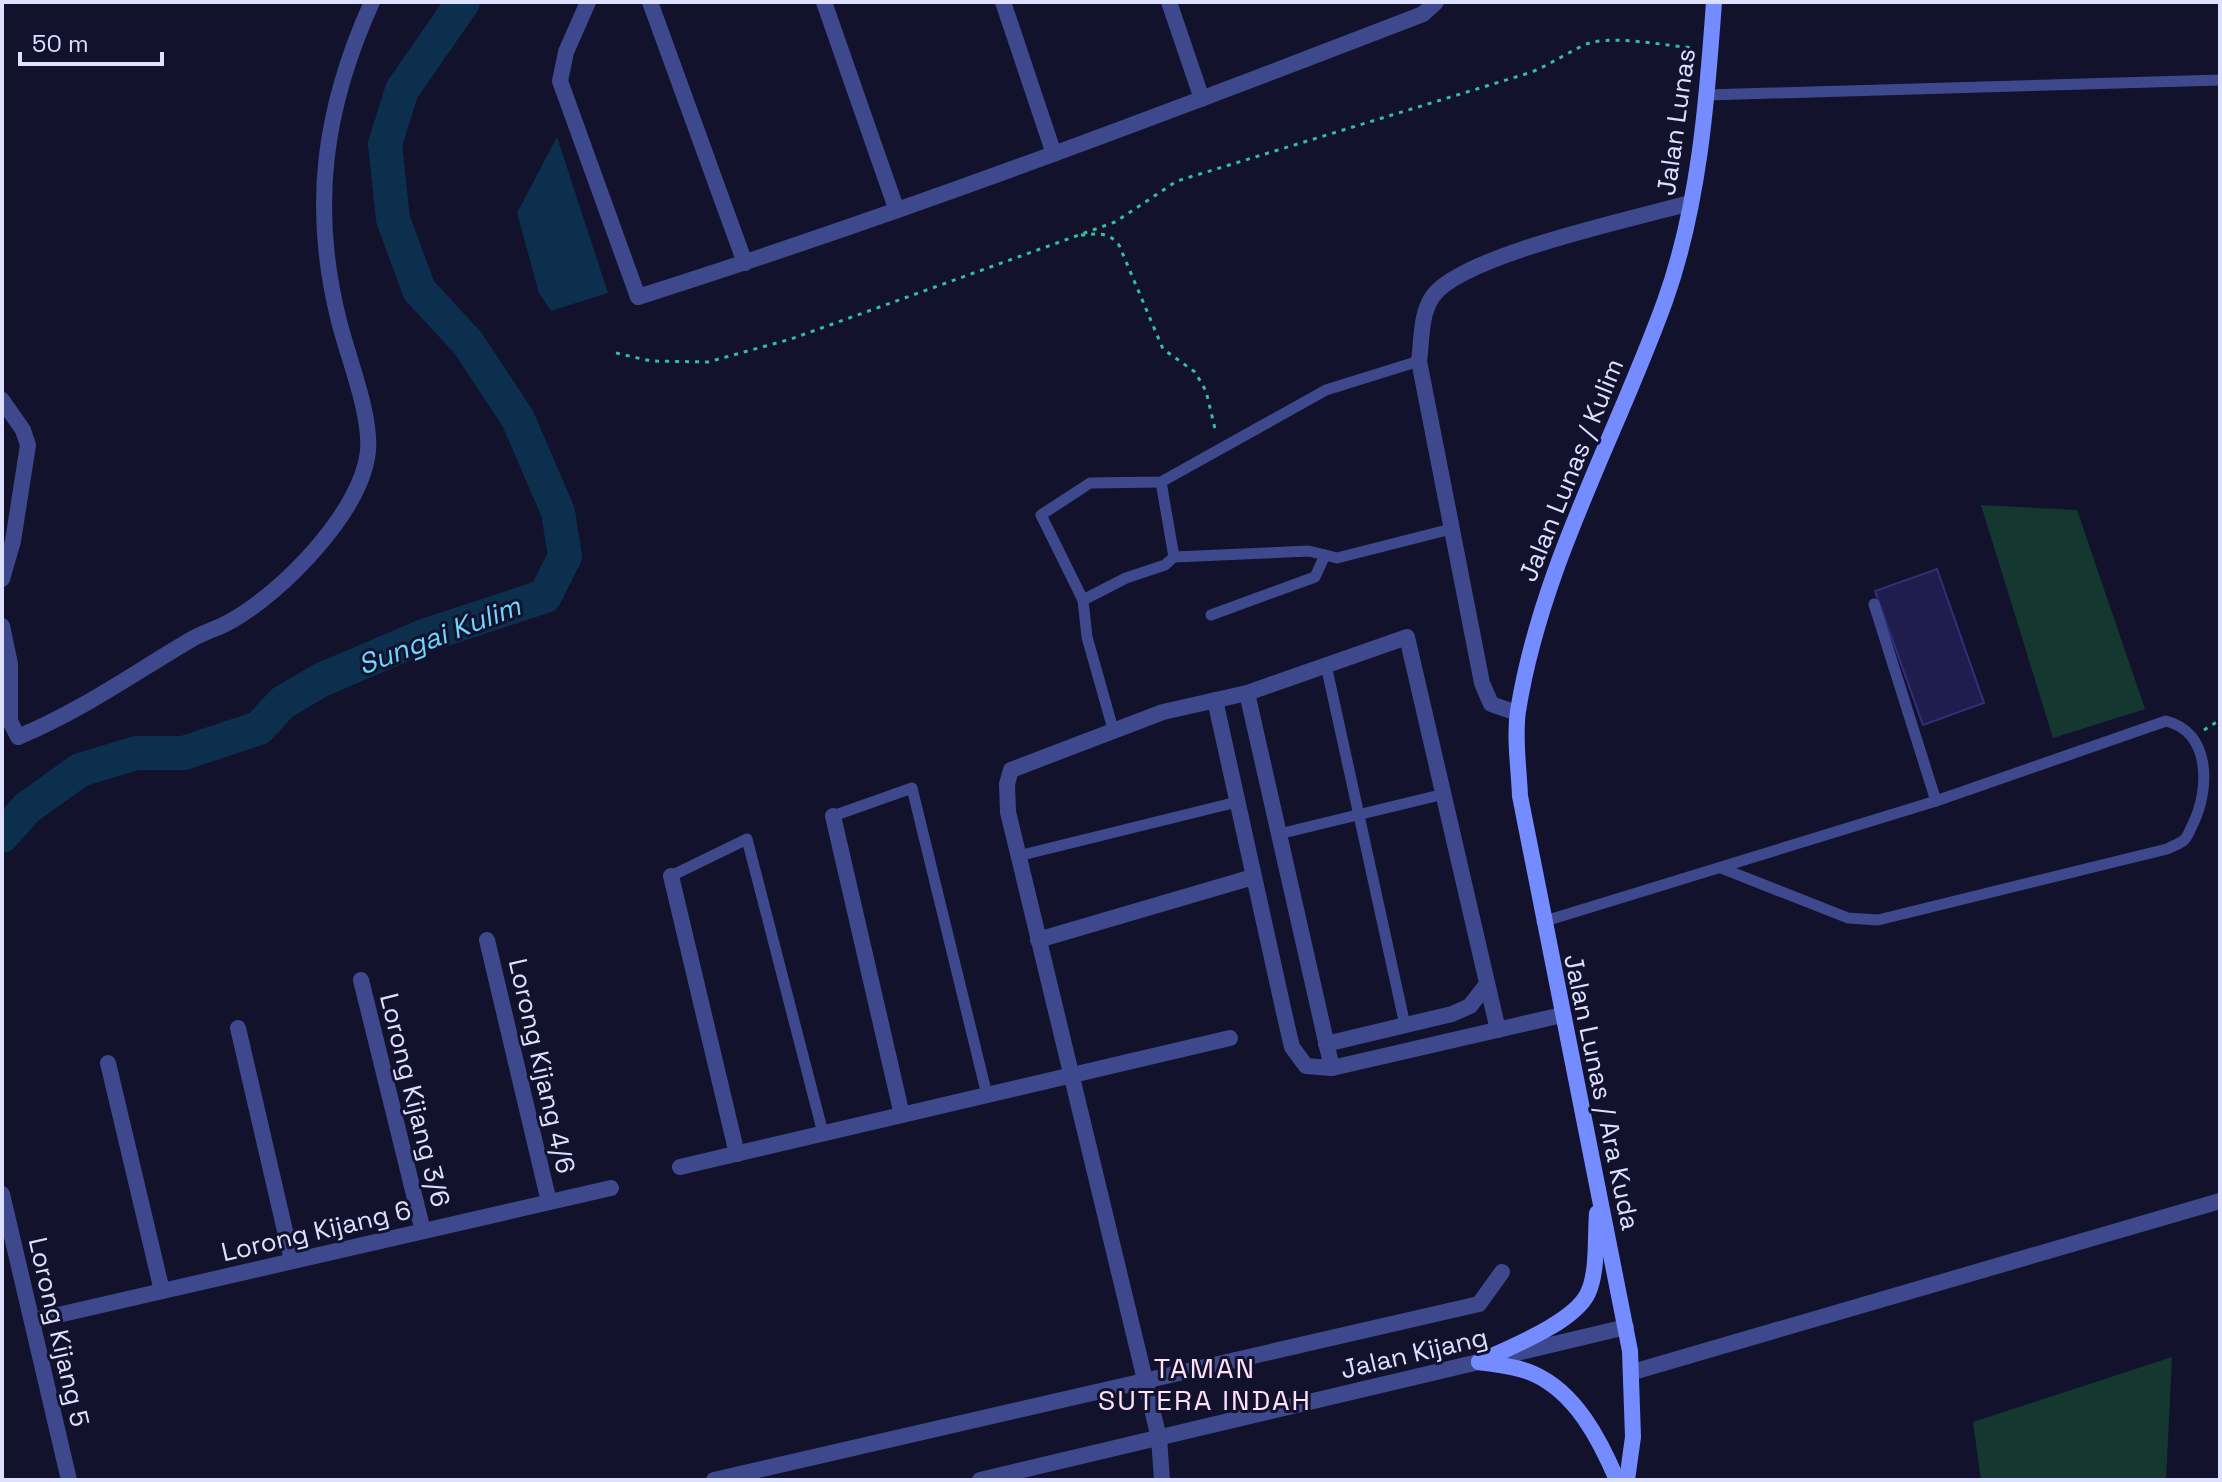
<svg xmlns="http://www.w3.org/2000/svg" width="2222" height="1482" font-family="'Space Grotesk',sans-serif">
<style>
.green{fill:#14372f}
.water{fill:#0b2f4c}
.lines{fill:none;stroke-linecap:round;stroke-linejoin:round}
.river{stroke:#0b2f4c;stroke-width:34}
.building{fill:#1e1d4e;stroke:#302f7a;stroke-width:2}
.path{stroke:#31c09b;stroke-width:3;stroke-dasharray:4 6;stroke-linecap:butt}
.lane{stroke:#3d498c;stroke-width:11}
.street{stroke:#3d498c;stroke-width:16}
.secondary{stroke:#748cff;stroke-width:16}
.labels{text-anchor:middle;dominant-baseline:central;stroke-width:6;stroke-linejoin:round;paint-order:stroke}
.street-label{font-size:26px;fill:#dde0ff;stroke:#12122d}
.water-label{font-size:28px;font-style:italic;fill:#6bd7ff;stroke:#12122d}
.neighbourhood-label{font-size:28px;letter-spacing:2px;fill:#ffdffa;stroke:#12122d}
</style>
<rect width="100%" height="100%" fill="#12122d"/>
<g class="green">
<polygon points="1981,505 2077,510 2145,709 2053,738"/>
<polygon points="2172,1357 2166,1480 1981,1480 1973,1422"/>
</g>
<polygon class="water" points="557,137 608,293 551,311 539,293 517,213"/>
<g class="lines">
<polyline class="river" points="2,836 27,808 80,770 136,753 184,753 259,728 282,703 321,680 424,636 545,596 565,556 558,512 518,419 468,343 419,290 393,219 385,144 402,90 463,2"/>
</g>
<polygon class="building" points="1937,569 1984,703 1923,725 1875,591"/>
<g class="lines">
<g class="path">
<path d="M1081 235C1097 234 1108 231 1119 245L1163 349 1195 372 1206 391 1216 433"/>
<path d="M616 353 651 361 708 362 791 339 1115 222 1177 181 1532 72C1552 63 1564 55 1582 46 1606 33 1666 46 1695 48"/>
<polyline points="2204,730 2220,720"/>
</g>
<g class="lane">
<polyline points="1707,95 2220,80"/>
<polyline points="1161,482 1174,557"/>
<polyline points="1083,600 1126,578 1165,565 1174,557 1309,551 1337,558 1451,529"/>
<polyline points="1874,604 1936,801"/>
<polyline points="1211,615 1315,577 1325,555"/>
<polyline points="1326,665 1405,1025"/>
<polyline points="1113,729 1087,637 1083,600 1041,515 1090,483 1161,482 1326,390 1419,361"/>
<polyline points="833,816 912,788 987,1095"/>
<polyline points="1279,834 1444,794"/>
<polyline points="1018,856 1237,802"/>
<polyline points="671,876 747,839 823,1133"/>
<path d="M1542 922 1936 801 2166 721C2211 732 2210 789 2193 824 2190 829 2188 837 2184 840 2180 844 2172 846 2167 849L1878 920 1848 918 1721 868"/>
</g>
<g class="street">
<path d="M588 2 566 52 560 81 638 297C903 213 1164 114 1423 14L1436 2"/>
<polyline points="650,2 745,263"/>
<polyline points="824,2 896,208"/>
<polyline points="1003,2 1054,154"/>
<polyline points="1169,2 1202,99"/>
<polyline points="2,400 23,430 28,445 13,541 2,579"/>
<path d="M2 626 10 664V721L18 737C81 711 134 673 192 639 205 632 219 628 231 621 283 592 362 511 368 451 371 413 348 358 339 321 310 207 324 108 372 2"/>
<polyline points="1247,693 1332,1068"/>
<polyline points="1215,700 1285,1017 1292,1047 1306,1066 1332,1068 1562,1015"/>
<path d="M1517 713 1491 704 1482 683 1419 361C1422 341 1420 314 1433 296 1462 255 1636 218 1690 203"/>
<polyline points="833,816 902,1115"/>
<polyline points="671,876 737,1154"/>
<polyline points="487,940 549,1202"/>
<polyline points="1038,940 1253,877"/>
<polyline points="361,980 423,1231"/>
<polyline points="238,1028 292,1261"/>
<polyline points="1326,1044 1452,1014 1470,1006 1487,984"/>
<polyline points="108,1063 162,1291"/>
<polyline points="680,1167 1230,1038"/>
<polyline points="2,1194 69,1480"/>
<polyline points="32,1321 611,1188"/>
<polyline points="1633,1372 2220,1201"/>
<polyline points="714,1480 1479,1304 1502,1272"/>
<polyline points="980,1480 1626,1327"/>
<polyline points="1162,1480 1159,1438 1008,812 1007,784 1011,770 1163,712 1247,693 1407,637 1498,1030"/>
</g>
<g class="secondary">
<path d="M1479 1362C1508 1348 1574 1323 1588 1293 1598 1271 1595 1238 1597 1213"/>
<path d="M1479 1362C1497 1365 1517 1366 1534 1374 1576 1393 1600 1440 1617 1480"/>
<path d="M1627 1480 1633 1437 1630 1351 1520 796C1519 769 1514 738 1518 711 1541 567 1616 437 1665 301 1699 206 1707 101 1714 2"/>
</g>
</g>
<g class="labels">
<g class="street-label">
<text transform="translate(1676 122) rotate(-82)">Jalan Lunas</text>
<text transform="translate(1571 470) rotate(-68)">Jalan Lunas / Kulim</text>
<text transform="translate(542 1066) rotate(77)">Lorong Kijang 4/6</text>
<text transform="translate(1602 1092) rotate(78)">Jalan Lunas / Ara Kuda</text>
<text transform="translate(415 1100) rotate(76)">Lorong Kijang 3/6</text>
<text transform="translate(316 1231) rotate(-13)">Lorong Kijang 6</text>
<text transform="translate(59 1332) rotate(77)">Lorong Kijang 5</text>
<text transform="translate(1414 1353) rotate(-13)">Jalan Kijang</text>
</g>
<g class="water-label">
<text transform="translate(439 635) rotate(-21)">Sungai Kulim</text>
</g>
<g class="neighbourhood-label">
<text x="1205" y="1368">TAMAN<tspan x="1205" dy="32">SUTERA INDAH</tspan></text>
</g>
</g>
<rect width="2222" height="1482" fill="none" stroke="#dde0ff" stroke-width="8"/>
<path d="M20 52v12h142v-12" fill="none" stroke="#dde0ff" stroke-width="4"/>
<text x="32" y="52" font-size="24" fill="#dde0ff" stroke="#12122d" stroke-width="6" paint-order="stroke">50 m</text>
</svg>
